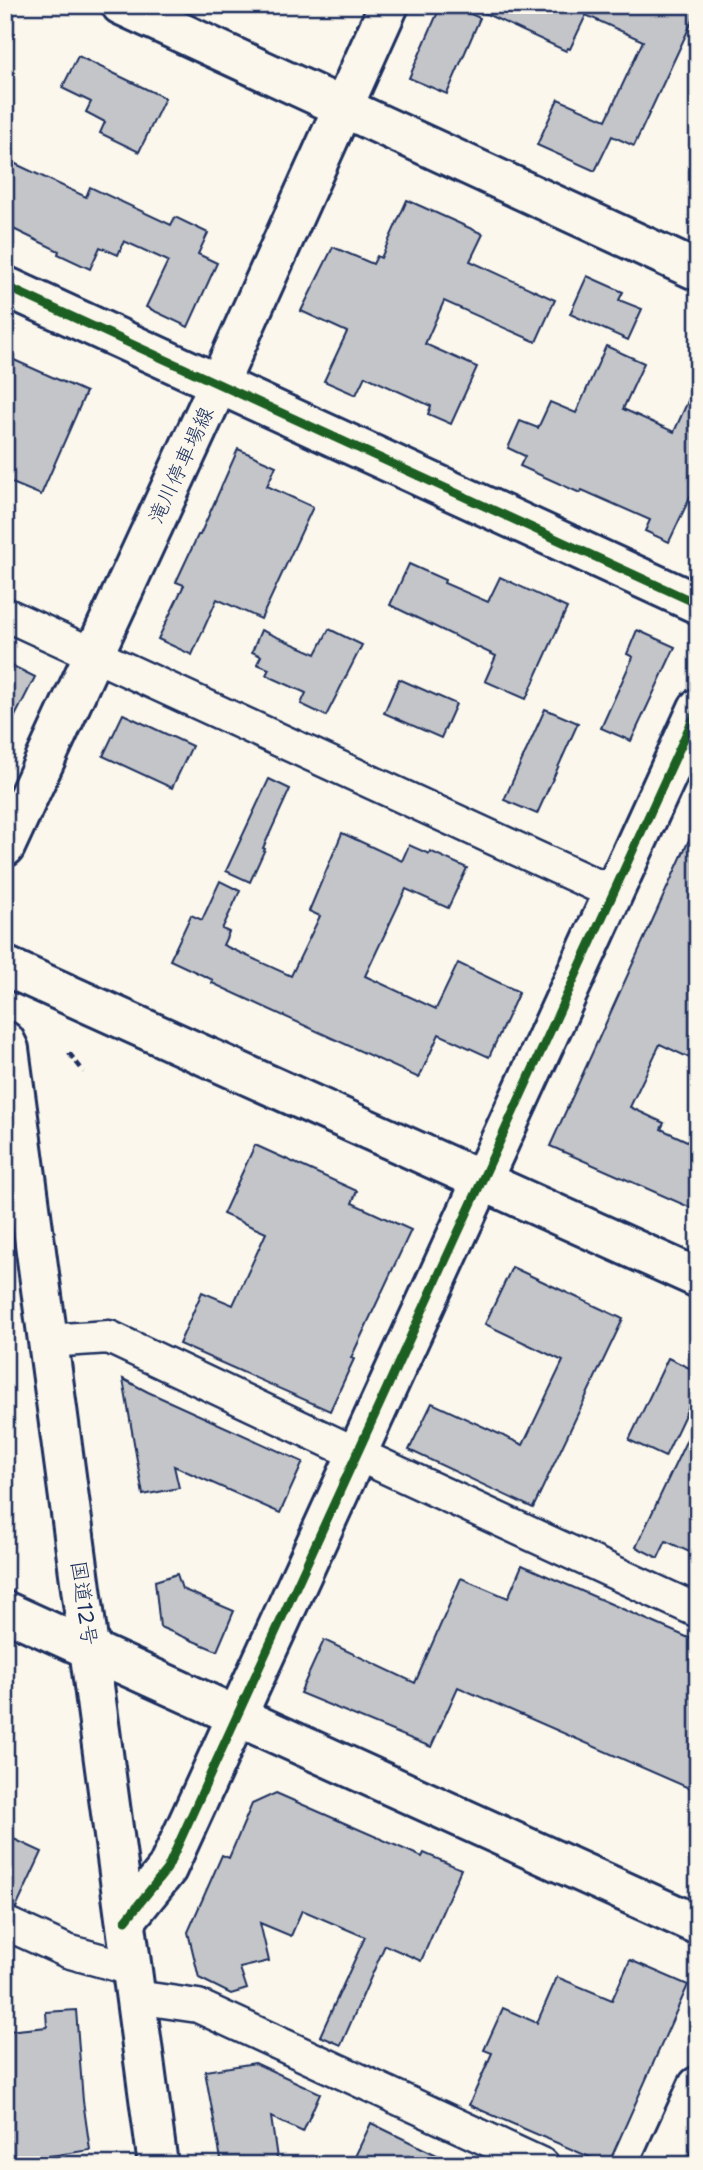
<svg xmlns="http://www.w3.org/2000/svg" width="703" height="2170" font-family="'Shantell Sans','Klee One',sans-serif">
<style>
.building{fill:#c3c5c9;stroke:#1b2f5e;stroke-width:2}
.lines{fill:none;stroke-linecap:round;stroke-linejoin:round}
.street-casing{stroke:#1b2f5e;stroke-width:37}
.secondary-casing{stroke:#1b2f5e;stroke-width:44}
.highway-casing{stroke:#1b2f5e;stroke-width:44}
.path{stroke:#1b2f5e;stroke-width:4.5;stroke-dasharray:7 5;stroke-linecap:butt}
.street{stroke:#fbf7ec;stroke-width:32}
.secondary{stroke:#fbf7ec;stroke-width:38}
.highway{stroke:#fbf7ec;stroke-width:38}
.cycleway-casing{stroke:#fbf7ec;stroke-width:13}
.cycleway{stroke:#1b5e20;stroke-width:9}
.labels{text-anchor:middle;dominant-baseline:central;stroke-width:6;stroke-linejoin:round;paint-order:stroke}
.street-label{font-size:21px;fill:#1b2f5e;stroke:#fbf7ec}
</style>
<rect width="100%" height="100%" fill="#fbf7ec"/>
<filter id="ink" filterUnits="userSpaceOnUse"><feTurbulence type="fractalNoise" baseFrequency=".0143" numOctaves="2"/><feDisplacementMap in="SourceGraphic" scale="14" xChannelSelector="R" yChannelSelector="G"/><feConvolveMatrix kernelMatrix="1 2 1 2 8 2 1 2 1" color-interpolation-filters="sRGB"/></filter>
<g filter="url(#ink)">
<g class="building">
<polygon points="441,5 450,5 480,18 447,94 409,78"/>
<polygon points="467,5 698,5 698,9 634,146 612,136 595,171 537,145 558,99 606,120 643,41 586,15 570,49 568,48 566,51"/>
<polygon points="78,56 165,98 139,152 100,133 105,122 86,112 91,102 62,88"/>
<polygon points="5,159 86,197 90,187 171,225 175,217 208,233 198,254 217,263 188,327 146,307 168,261 124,241 118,255 100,247 90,269 58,254 59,251 5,225"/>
<polygon points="407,200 483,234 470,261 555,300 536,342 444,301 425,344 477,367 451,424 428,414 431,406 365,376 356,395 324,381 347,332 301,311 333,247 373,264 377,256 381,258"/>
<polygon points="587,276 623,292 619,300 642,309 628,340 570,314"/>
<polygon points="606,346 644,363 623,409 674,432 698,379 698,480 669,542 645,531 650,520 582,490 580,493 520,466 525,456 508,448 520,421 538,428 550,402 576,413"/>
<polygon points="5,356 86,392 41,495 5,480"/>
<polygon points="238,449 276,466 267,486 313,507 261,619 217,599 192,655 158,639 184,585 176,582 198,535 200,535"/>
<polygon points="409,564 445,580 444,583 488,602 500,577 567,608 526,699 485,681 496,656 390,605"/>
<polygon points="329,629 362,645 326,716 301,704 306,693 266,675 269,669 257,664 261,656 252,652 261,630 316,654"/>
<polygon points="637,630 675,647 631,741 601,728 633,657 627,654"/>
<polygon points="5,662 35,677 5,736"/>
<polygon points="399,679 456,704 441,738 384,713"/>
<polygon points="545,709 578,723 537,814 504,800"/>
<polygon points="123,714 192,746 172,788 103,756"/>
<polygon points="269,779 290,789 263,848 265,849 250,882 226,871"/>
<polygon points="698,820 698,1062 660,1044 630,1107 664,1123 661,1129 698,1146 698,1211 550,1146"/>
<polygon points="342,833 402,861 409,845 429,854 430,851 467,868 448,908 406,889 365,976 436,1009 458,963 519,992 489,1057 439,1034 419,1078 212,983 213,980 170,960 191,915 202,920 220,881 240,891 222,929 229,932 223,945 291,976 320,916 309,911"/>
<polygon points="255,1145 357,1191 352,1203 411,1230 351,1358 354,1359 330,1411 179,1344 202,1292 233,1305 266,1233 223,1214"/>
<polygon points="512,1267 623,1319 533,1508 409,1450 432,1403 523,1445 563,1361 485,1324"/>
<polygon points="668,1358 698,1372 698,1387 665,1457 629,1440"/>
<polygon points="123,1379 148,1392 303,1462 280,1513 174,1466 179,1488 143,1495"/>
<polygon points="698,1416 698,1556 666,1541 658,1558 636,1547"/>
<polygon points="522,1565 698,1642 698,1737 690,1755 698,1758 698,1792 458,1687 431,1747 300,1693 324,1640 415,1683 461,1578 508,1598"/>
<polygon points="177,1574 182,1589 234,1611 217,1651 160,1627 155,1581"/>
<polygon points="276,1793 422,1857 424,1853 461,1869 421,1961 385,1945 341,2045 320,2036 365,1937 302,1910 291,1936 260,1923 269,1961 240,1968 247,1989 231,1994 199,1978 188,1932 222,1855 229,1858 252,1804"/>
<polygon points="5,1835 42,1852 16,1908 5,1905"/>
<polygon points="630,1960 688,1985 608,2165 469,2105 492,2053 484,2050 503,2008 537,2023 557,1977 612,2000"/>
<polygon points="76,2010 83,2101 90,2150 38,2158 34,2165 5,2165 7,2031 47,2027 46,2012"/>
<polygon points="255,2063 320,2093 303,2132 271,2117 278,2165 222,2165 205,2071"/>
<polygon points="371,2123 422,2148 458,2165 351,2165"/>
</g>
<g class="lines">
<defs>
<g id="street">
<polyline points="5,614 613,893"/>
<polyline points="47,1341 109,1337 357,1454 698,1611"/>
<polyline points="5,1923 67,1951 132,1969"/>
<polyline points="136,1997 198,2006 543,2165"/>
</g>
<g id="secondary">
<polyline points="121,5 698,271"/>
<polyline points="5,286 698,604"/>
<polyline points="5,847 219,383 389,5"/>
<polyline points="5,966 698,1278"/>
<polyline points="5,1611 698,1925"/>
<polyline points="126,1920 167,1869 698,708"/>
<polyline points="662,2165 698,2086"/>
</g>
<polyline id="highway" points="5,1041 9,1049 158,2165"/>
</defs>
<use href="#street" class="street-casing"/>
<use href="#secondary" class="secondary-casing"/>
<use href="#highway" class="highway-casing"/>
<polyline class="path" points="69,1053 84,1072"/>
<use href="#street" class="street"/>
<use href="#secondary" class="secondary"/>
<use href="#highway" class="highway"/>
<defs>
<g id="cycleway">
<polyline points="5,286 698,604"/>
<polyline points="126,1920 167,1869 698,708"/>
</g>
</defs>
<use href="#cycleway" class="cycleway-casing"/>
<use href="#cycleway" class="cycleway"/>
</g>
</g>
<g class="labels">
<g class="street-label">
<text transform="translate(181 465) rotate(-65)">滝川停車場線</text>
<text transform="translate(84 1603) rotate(82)">国道12号</text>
</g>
</g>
<rect width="703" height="2170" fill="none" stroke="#fbf7ec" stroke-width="28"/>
<rect x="14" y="14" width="675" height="2142" fill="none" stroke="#1b2f5e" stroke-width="2.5" filter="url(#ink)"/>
</svg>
